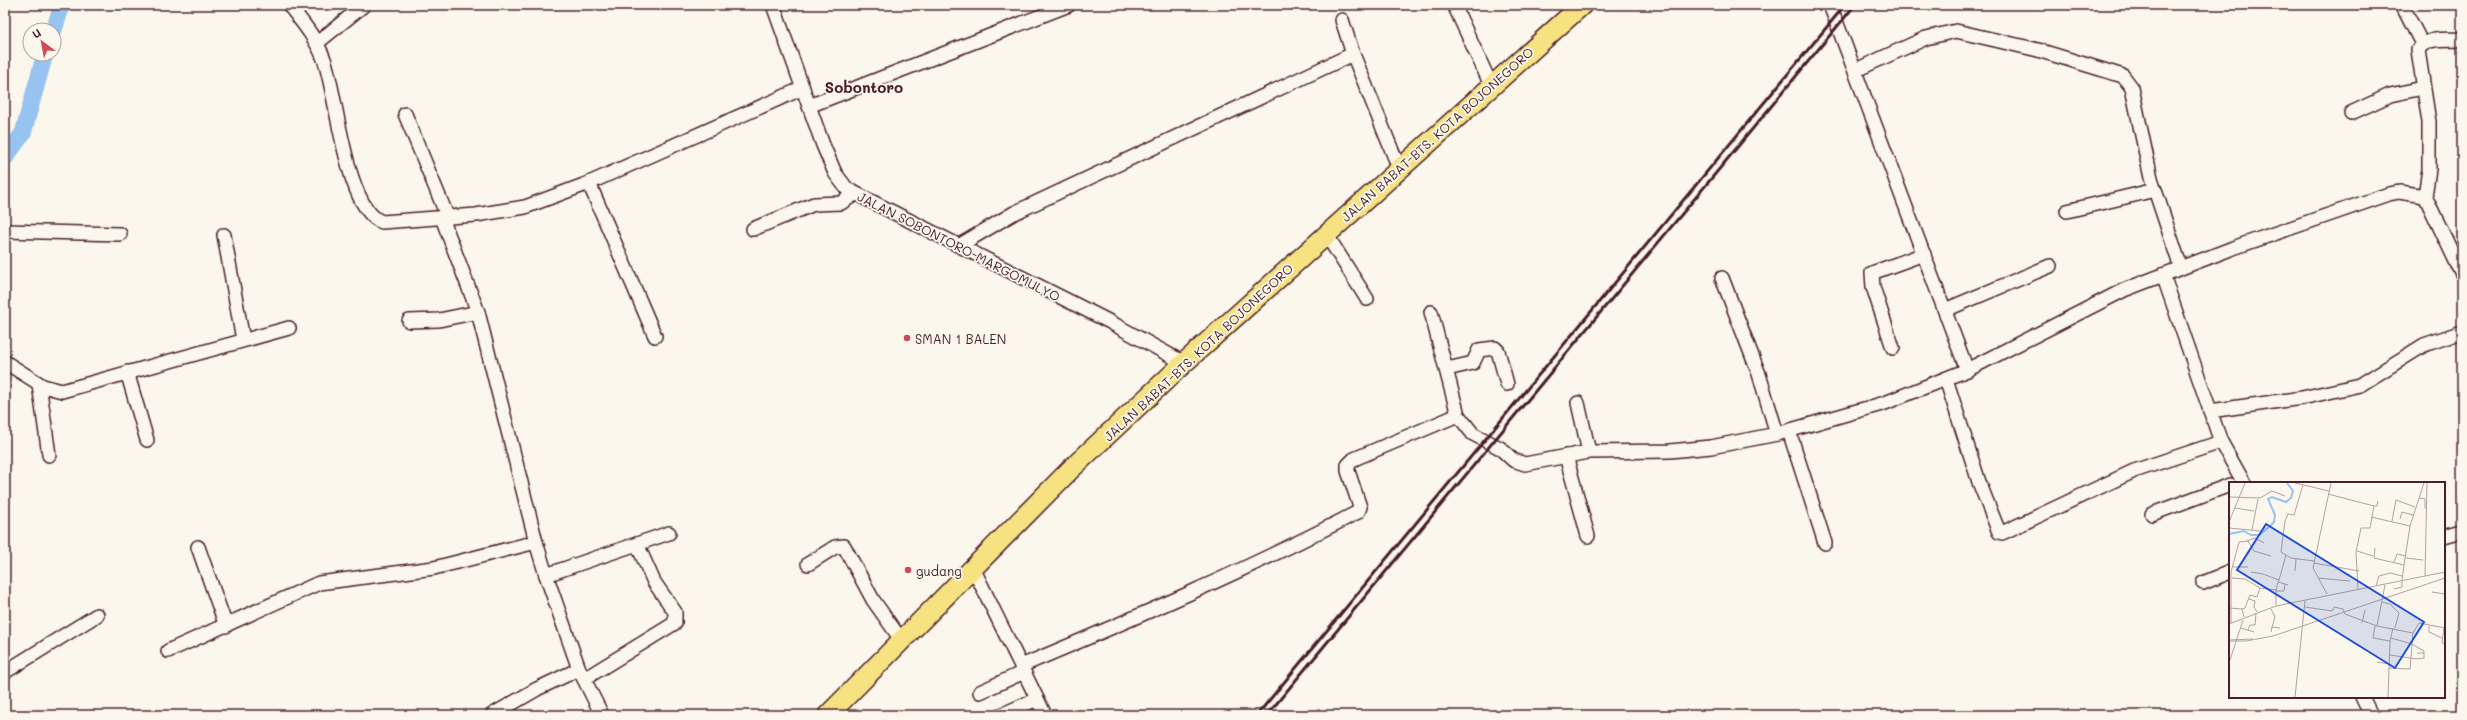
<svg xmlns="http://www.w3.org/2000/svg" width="2467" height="720" font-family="Mali,sans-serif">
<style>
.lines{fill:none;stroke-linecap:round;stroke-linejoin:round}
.river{stroke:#96c3f0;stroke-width:17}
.minor-casing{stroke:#4a1f2b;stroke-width:16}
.highway-casing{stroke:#4a1f2b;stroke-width:22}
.minor{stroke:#fbf7ec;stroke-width:13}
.highway{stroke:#f7e281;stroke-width:19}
.rail{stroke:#4a1f2b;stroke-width:3}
.poi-dot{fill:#d1495b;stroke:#fbf7ec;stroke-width:1.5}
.labels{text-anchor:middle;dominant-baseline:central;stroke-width:3.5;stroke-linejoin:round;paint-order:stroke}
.street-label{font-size:13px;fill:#4a1f2b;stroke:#fbf7ec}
.poi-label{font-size:13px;fill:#4a1f2b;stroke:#fbf7ec;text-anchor:start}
.quarter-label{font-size:15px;font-weight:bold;fill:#4a1f2b;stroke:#fbf7ec}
.inset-river{fill:none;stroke:#96c3f0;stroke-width:2}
.inset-road{fill:none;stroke:#b4a19f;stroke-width:1}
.view{fill:#1d4ed8;fill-opacity:0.15;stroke:#1d4ed8;stroke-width:2}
.inset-edge{fill:none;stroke:#4a1f2b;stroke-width:2}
</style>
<rect width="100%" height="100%" fill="#fbf7ec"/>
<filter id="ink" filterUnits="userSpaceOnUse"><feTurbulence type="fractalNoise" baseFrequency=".025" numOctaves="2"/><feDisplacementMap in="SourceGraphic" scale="8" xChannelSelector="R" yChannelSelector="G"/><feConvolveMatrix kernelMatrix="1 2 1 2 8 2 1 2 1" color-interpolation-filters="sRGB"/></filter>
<g filter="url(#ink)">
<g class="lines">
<g class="river">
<polyline points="54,30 62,5"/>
<polyline points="5,158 23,133 45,54"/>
</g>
<defs>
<g id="minor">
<path d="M289 5C302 22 316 38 324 59 337 94 345 209 382 222L476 215 525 207 589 183 803 88"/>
<polyline points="773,5 823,145 835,173 847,189 1110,322 1184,363"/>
<polyline points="1454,5 1491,85"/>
<path d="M1830 5 1967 370 2124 290 2233 248 2389 194 2399 192 2425 196 2429 169V122L2418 50C2426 36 2448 40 2462 39"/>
<polyline points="2402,5 2422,44"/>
<polyline points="1342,20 1353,54 1399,168"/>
<polyline points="317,43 364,5"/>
<polyline points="1856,70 1926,38 1956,31 2038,50 2123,76 2132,88 2151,178 2181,268"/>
<polyline points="809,106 1069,5"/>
<polyline points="2351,113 2390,95 2423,88"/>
<polyline points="405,114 448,218"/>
<polyline points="589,183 655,336"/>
<polyline points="2425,196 2462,274"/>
<polyline points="2067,211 2155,190"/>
<polyline points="442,218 478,312 536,542"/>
<polyline points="753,229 814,204 841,203 855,194"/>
<polyline points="5,231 120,234"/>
<polyline points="1326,234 1367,299"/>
<polyline points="224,235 243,340"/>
<polyline points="960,245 1014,213 1353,54"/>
<polyline points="2163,275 2221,442 2244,483"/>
<polyline points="1722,278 1759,374 1777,434"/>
<polyline points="1945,310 2050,266"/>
<polyline points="1431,312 1458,415"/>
<polyline points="409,321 439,320 478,312"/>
<polyline points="1893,348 1873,287 1872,273 1924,254"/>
<polyline points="5,362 43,386 62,391 289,328"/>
<polyline points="1447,369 1473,363 1479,350 1495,348 1498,351 1507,384"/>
<polyline points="127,372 147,440"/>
<polyline points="1946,379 1979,482 1999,532 2002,533 2134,471 2221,442"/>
<polyline points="39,384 49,455"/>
<polyline points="1578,403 1589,452"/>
<polyline points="2210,411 2302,398 2360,385 2424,345 2462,332"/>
<polyline points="1789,431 1825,543"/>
<polyline points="1566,456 1588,536"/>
<polyline points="2152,514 2230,485"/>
<polyline points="2444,536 2462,531"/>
<polyline points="198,547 226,626"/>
<polyline points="808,564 835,547 844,546 873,600 902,641"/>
<polyline points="974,570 1045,715"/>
<polyline points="2203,583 2230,572"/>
<polyline points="168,651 319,583 434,568 536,542 546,575"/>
<path d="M1021 666C1135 618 1249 569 1358 512L1360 507 1348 471V465L1354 459 1458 415 1473 434 1500 448 1513 460 1525 464 1589 452 1670 451 1711 447 1777 434 1885 403 1967 370"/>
<polyline points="579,669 546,575 669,533"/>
<polyline points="5,672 97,615"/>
<polyline points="584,679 675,623 675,612 654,582 637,544"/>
<polyline points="980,692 1024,672"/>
<polyline points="2362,697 2371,715"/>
<polyline points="492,715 537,689 579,669 602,715"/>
<polyline points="1001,715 1037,699"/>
</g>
<polyline id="highway" points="828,715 1071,469 1184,363 1582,5"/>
</defs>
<use href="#minor" class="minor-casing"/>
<use href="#highway" class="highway-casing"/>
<use href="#minor" class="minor"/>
<use href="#highway" class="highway"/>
<g class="rail">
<polyline points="1257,715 1845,5"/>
<polyline points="1267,715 1855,5"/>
</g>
</g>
</g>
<g class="poi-dot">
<circle cx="907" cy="338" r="4"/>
<circle cx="908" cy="570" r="4"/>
</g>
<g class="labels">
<g class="street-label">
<text transform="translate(1437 134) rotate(-42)">JALAN BABAT-BTS. KOTA BOJONEGORO</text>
<text transform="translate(959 246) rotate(27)">JALAN SOBONTORO-MARGOMULYO</text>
<text transform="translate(1198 352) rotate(-43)">JALAN BABAT-BTS. KOTA BOJONEGORO</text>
</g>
<g class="poi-label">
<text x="915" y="338">SMAN 1 BALEN</text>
<text x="916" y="570">gudang</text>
</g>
<g class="quarter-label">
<text x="864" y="87">Sobontoro</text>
</g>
</g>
<g transform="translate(2229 482)">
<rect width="216" height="216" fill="#fbf7ec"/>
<path class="inset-river" d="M0 52 15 49 22 53H30L40 45 45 40 46 33 39 17 43 15 57 20 62 16 64 9 58 1"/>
<path class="inset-road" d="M66 1 100 9M74 3 65 33 59 32 56 39 52 70 62 76 85 79M99 12 145 24M0 15 31 16 43 9 56 14M190 16 196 17V26H198M6 26 25 29M142 35 181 44M171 37 173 30 184 33M163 39 167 18 186 25M0 40 16 1M0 46 31 49M23 48 29 17M18 59 26 56 35 61M146 66 145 76 175 83 173 98M128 69 144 74M177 76 194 78M165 80 168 72 177 74M85 81 130 89M175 83 181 44 195 1M4 85H19M66 89 67 77M22 90 34 92 50 98 49 100M196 94 198 1M3 96 16 97 31 106 47 108V123M89 96 121 99M50 98 57 73M156 103 148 144 184 151 190 141 216 146M147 104 150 94 161 91 173 94M129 107 127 70 132 46H141L145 24H148L149 19M165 107 173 105V99M47 108 49 100 59 103M47 109H55L56 102M203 110 216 112M98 112 84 86 102 1M20 117 26 119 25 125 28 130M153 120 161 122 170 131 166 146M76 125 103 129 105 125 114 127 116 132 148 144M0 126 13 127M42 127 46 135 43 145M15 135 13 127 16 126 21 113 28 115 31 106M2 141V90L10 60 19 59 25 69 42 74M133 141 136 128M0 142 47 124 216 90M146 144 144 156 161 159M200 144V150L213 156M12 146 25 150M215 146 213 161 216 162M19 148 21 143H26L27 131M42 150 43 145 51 146M162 156 183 162 195 169V171H188M0 158 24 157M0 159H17L44 154 216 96M161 173 188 177 195 176V171M148 180 160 182M0 181 14 138M160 186 181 187 184 151M66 215 76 119M159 215 161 159 164 146"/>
<path class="view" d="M37 42 195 140 166 186 8 88Z"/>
<rect width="216" height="216" class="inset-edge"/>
</g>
<rect width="2467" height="720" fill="none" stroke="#fbf7ec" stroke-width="20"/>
<rect x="10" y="10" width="2447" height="700" fill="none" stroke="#4a1f2b" stroke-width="1.5" filter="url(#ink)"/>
<g transform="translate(42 42) rotate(328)"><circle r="19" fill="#fbf7ec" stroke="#b4a19f"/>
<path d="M0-3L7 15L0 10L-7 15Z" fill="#d1495b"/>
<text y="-6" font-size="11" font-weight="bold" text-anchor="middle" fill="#4a1f2b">U</text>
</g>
</svg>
